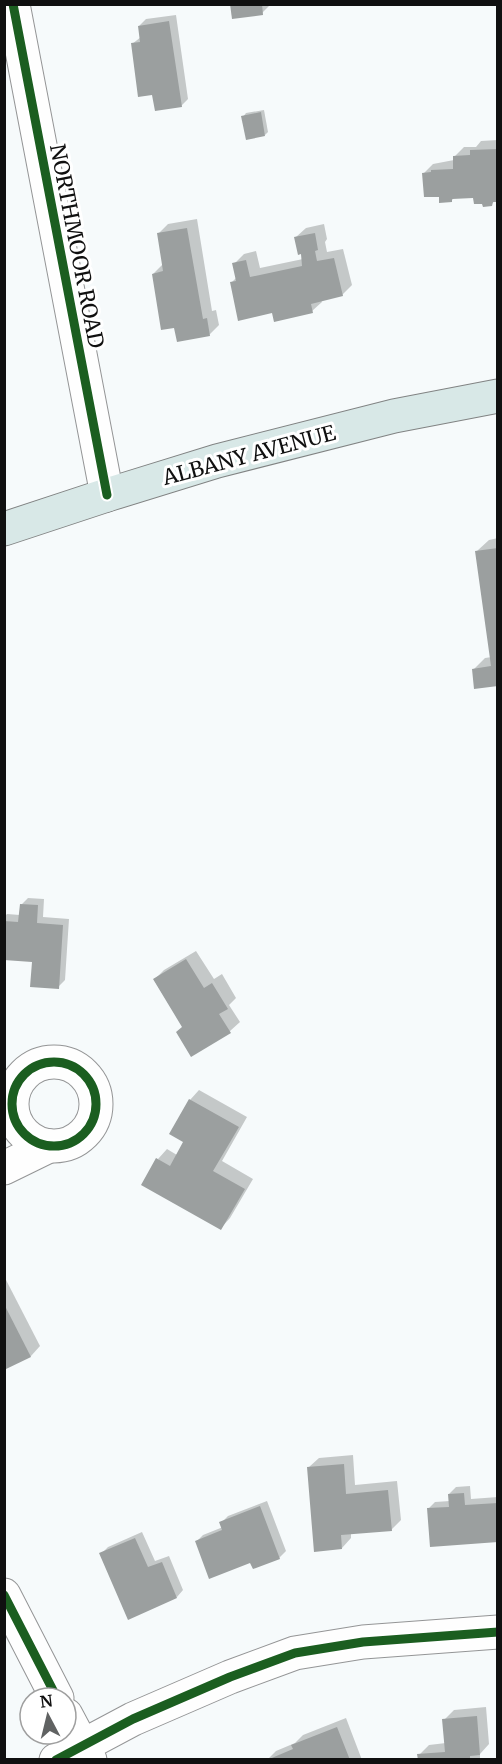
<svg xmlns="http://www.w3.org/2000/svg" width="502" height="1764" font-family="Merriweather,serif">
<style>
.shadow{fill:#0003}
.building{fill:#9b9f9f}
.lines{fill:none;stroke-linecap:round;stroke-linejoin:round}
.minor-casing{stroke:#949596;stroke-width:35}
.highway-casing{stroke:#818383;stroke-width:35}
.minor{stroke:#fefefe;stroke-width:33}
.highway{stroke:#d8e8e7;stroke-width:33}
.cycleway-casing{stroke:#fff;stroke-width:13}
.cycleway{stroke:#1b5e20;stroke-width:9}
.labels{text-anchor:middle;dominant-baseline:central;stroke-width:6;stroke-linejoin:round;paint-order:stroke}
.street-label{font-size:21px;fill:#101010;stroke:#fff}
</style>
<rect width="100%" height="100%" fill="#f6fafb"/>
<g class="shadow">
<polygon points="232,4 269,4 269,6 262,13"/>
<polygon points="176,15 188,99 181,106 154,93 132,44 141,37 139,26 146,19"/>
<polygon points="264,110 268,132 265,135 243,117 246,113"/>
<polygon points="498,140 498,201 495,201 491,204 475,196 454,198 452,200 440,196 424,173 433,164 454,160 454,157 464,147 476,147 481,141"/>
<polygon points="197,219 212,311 216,310 219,325 209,335 176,326 153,274 163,264 158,234 168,224"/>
<polygon points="324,224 327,239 325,242 327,252 343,249 352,285 342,295 321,300 322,302 312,311 273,311 231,283 237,277 234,264 244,254 256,251 260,268 303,259 296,237 306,228"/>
<polygon points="498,538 498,689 497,684 473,670 485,658 492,657 477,551 489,540"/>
<polygon points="28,898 44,899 43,917 69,919 65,980 58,987 33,961 4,959 4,917 7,914 20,915 21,905"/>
<polygon points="196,951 214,979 222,974 236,998 229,1005 240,1022 230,1031 192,1055 183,1026 154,980 164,970"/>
<polygon points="199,1090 247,1117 222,1161 253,1179 230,1218 221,1228 158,1159 167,1149 177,1155 185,1142 190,1100"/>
<polygon points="4,1276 40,1346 31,1356 4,1369"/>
<polygon points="353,1455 355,1485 397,1481 401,1520 391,1530 351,1533 351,1538 342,1548 309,1467 319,1458"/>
<polygon points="470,1486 471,1499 498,1497 498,1540 428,1509 435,1502 450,1501 449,1494 456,1487"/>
<polygon points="267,1501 286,1551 279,1558 251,1561 196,1542 203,1535 223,1527 221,1523 228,1516"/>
<polygon points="142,1532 155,1561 169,1556 183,1590 177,1597 101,1554 108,1547"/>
<polygon points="486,1707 489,1744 480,1754 480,1760 419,1760 419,1755 429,1745 446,1743 444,1720 454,1710"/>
<polygon points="346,1718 362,1760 267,1760 276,1751 295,1743 303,1735"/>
</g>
<g class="building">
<polygon points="230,4 262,4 263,15 232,19"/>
<polygon points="169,21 182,107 155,111 152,95 138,97 131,43 140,42 138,26"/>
<polygon points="261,112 265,136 246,140 241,116"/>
<polygon points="498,149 498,202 493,202 492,206 483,207 482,204 474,204 473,198 452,199 452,202 439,203 439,197 424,197 422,173 431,172 431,170 453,169 453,156 470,155 470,150"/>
<polygon points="187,228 203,319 207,318 210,336 177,342 174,328 161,330 152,274 163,271 157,233"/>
<polygon points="315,233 318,250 315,251 317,261 334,258 343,296 311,304 313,313 274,322 272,313 238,321 230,282 236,281 232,263 246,260 250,277 302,266 301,254 298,255 294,237"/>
<polygon points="498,548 498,686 474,689 472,669 491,666 475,551"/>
<polygon points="20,904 38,905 37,923 63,925 59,989 30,987 32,962 4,960 4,921 18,922"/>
<polygon points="186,959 204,988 212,983 228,1009 219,1014 231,1033 191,1057 176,1032 182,1027 153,979"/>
<polygon points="189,1099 239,1127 213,1171 245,1189 221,1230 141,1185 156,1158 170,1166 183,1142 169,1134"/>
<polygon points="4,1304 31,1357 4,1370"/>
<polygon points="344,1464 346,1494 388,1490 392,1531 341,1535 342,1549 314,1552 307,1467"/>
<polygon points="464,1493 465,1505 498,1503 498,1542 430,1547 427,1508 449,1507 448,1494"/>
<polygon points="260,1506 280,1559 253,1569 250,1563 209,1579 195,1541 222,1530 219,1522"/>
<polygon points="135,1538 148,1567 162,1562 177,1598 128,1620 99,1553"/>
<polygon points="477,1716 480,1755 470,1756 470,1760 418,1760 417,1754 445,1752 442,1719"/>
<polygon points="337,1727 350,1760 267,1760 293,1749 291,1745"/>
</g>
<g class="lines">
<defs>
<g id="minor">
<polyline points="13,4 107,495"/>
<circle cx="54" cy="1104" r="42"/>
<polyline points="4,1168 49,1146"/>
<polyline points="4,1595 57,1698"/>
<polyline points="66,1715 90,1760"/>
<polyline points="56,1760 133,1719 230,1677 295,1653 363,1642 498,1632"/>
</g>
<polyline id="highway" points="4,529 107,495 217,461 394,416 498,396"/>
</defs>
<use href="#minor" class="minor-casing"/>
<use href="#highway" class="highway-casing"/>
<use href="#minor" class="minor"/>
<use href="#highway" class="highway"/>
<defs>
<g id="cycleway">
<polyline points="13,4 107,495"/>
<circle cx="54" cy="1104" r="42"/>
<polyline points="4,1595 57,1698"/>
<polyline points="56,1760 133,1719 230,1677 295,1653 363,1642 498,1632"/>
</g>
</defs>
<use href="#cycleway" class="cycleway-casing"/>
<use href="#cycleway" class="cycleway"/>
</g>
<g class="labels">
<g class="street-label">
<text transform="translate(77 246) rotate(79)">NORTHMOOR ROAD</text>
<text transform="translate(249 455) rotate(-15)">ALBANY AVENUE</text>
</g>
</g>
<rect width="502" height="1764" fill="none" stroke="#101010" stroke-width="12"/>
<g transform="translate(48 1716) rotate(353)"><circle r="28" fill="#ffffff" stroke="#9f9f9f" stroke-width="1.5"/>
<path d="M0-4.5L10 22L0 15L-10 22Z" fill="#606262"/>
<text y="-9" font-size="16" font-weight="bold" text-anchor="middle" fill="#101010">N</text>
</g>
</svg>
